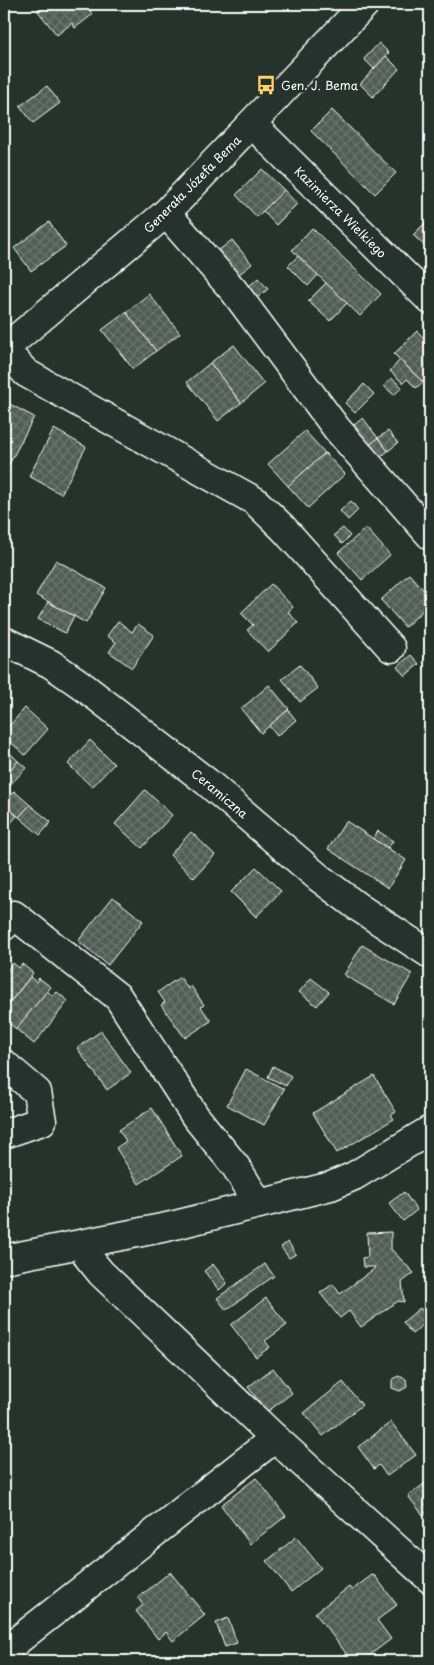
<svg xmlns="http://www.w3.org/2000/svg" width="434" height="1665" font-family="'Playpen Sans',sans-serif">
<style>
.building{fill:url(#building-cross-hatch);stroke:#fff}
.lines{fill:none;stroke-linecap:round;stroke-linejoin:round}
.minor-casing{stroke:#fff;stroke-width:31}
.minor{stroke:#26332d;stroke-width:28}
.labels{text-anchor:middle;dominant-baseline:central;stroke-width:5;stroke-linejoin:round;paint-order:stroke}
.poi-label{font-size:12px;fill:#fff;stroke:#26332d;text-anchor:start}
.street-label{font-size:12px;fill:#fff;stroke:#26332d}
</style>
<defs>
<pattern id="building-cross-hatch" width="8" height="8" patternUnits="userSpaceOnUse" patternTransform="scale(1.25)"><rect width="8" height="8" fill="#515c57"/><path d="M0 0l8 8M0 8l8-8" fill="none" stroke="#6b7470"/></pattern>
</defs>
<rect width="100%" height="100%" fill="#26332d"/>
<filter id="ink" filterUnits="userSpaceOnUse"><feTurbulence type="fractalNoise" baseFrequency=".02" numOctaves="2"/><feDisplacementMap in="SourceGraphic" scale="10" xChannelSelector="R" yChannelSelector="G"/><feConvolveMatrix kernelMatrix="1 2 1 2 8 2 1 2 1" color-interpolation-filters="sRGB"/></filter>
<g filter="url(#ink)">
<g class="building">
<polygon points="46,4 97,4 89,10 93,14 75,28 72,23 57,35 37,10"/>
<polygon points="379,43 389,53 374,69 364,59"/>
<polygon points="386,56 399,69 373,97 360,84"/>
<polygon points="47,86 60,103 33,123 20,106"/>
<polygon points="332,110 396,173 375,194 311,131"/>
<polygon points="262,169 284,190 257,217 236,195"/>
<polygon points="284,190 297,204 276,225 263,211"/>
<polygon points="430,218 430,251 413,235"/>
<polygon points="49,222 66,246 31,271 14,248"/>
<polygon points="312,228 381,294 360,316 292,250"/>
<polygon points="232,240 252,264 233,279 213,255"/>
<polygon points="298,256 318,275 308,286 288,266"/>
<polygon points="258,278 268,289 252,302 243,292"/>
<polygon points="326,283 347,303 330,321 308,301"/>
<polygon points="149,294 180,333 156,351 126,312"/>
<polygon points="126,312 156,351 133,369 102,330"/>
<polygon points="417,331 430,344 430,389 394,354"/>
<polygon points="234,345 264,384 241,403 210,363"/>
<polygon points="400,360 423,382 416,388 407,379 403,383 390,371"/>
<polygon points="210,363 241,403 218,421 187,382"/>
<polygon points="391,378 402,387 394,395 384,386"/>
<polygon points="364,384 374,394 355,413 345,403"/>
<polygon points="4,401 34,417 4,474"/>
<polygon points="363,418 378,438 366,448 350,428"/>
<polygon points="54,429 86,447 61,494 29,476"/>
<polygon points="305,431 325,453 288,486 268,464"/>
<polygon points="388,431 398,443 388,451 378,438"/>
<polygon points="378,438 388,451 378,459 368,446"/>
<polygon points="325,453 345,474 308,508 288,486"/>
<polygon points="351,501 358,510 348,520 340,511"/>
<polygon points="343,528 350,536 342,544 334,535"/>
<polygon points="366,528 390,555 362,580 338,553"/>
<polygon points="56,560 106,588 86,623 36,595"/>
<polygon points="409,574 430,597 430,604 405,627 381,600"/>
<polygon points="271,584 293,607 288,612 298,623 268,652 247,630 253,625 241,613"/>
<polygon points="48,602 74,616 65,633 38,619"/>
<polygon points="118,621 132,632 138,624 154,635 132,668 109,652 116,642 107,636"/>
<polygon points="411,655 419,664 405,676 397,667"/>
<polygon points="300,665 318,688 300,702 282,679"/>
<polygon points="269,685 289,709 261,733 241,709"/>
<polygon points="25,708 48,729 25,755 4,736 4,732"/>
<polygon points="288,710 296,720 277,736 269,726"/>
<polygon points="90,740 114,764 92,787 68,764"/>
<polygon points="4,747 18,761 4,776"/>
<polygon points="18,761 26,768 8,787 4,783 4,776"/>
<polygon points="145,790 172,815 142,848 115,824"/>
<polygon points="14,791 30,805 19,817 4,804"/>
<polygon points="4,804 17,816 9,825 4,821"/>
<polygon points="30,805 51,822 40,835 19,817"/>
<polygon points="346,821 406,860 388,888 328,849"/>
<polygon points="378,831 393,841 388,848 373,839"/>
<polygon points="191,832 215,855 194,878 170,855"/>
<polygon points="256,867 281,891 256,917 231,892"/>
<polygon points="429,868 430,869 430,883 423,879"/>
<polygon points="113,897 143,921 108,965 78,941"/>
<polygon points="362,945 412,974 394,1004 344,975"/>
<polygon points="13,963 19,968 22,964 33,973 4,1010 4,974"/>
<polygon points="30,977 36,982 39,978 51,987 16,1029 4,1019 4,1010"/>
<polygon points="180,977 188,989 191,986 204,1005 201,1007 211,1021 185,1038 161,1005 165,1002 158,992"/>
<polygon points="311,978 329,992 317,1006 299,992"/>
<polygon points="47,991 53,996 57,992 68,1001 34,1044 16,1029"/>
<polygon points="101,1031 131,1073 107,1090 77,1048"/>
<polygon points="273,1066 291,1076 286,1086 268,1077"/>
<polygon points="246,1069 284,1089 264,1125 227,1105"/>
<polygon points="374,1076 396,1112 391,1115 394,1119 337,1153 313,1113"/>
<polygon points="152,1108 182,1156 139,1184 116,1148 126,1141 119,1130"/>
<polygon points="404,1192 417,1210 403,1221 389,1203"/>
<polygon points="391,1232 391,1249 414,1273 402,1282 404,1302 398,1301 361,1327 349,1311 340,1318 320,1293 333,1284 340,1294 374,1269 375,1267 363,1267 362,1258 368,1257 367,1233"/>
<polygon points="288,1242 296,1254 289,1258 281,1247"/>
<polygon points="213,1264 227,1283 219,1290 204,1271"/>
<polygon points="265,1264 274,1276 226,1310 217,1298"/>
<polygon points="266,1298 287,1325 265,1341 270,1347 256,1357 231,1325"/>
<polygon points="420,1308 430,1319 412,1334 403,1322"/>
<polygon points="273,1368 292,1393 267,1412 248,1387"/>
<polygon points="398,1376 406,1379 407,1387 400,1391 392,1388 392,1380"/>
<polygon points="343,1382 362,1405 323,1436 304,1413"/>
<polygon points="391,1422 416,1455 387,1476 379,1465 374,1469 358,1447"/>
<polygon points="256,1478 286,1516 250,1544 221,1505"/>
<polygon points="428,1481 430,1482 430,1516 427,1512 423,1515 408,1496"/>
<polygon points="296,1537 321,1568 291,1592 267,1561"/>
<polygon points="170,1572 205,1615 173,1641 166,1632 158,1639 136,1611 143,1605 138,1598"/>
<polygon points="372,1575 375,1576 397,1605 377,1620 391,1639 362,1661 352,1661 315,1613 349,1587 352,1590"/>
<polygon points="228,1618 237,1643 225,1647 216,1623"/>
</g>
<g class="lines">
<defs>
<g id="minor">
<polyline points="365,4 166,213 4,349 26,373 255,501 283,528 391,648"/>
<path id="s1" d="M252 124 430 300"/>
<polyline points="166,213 234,291 337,429 430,535"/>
<path id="s2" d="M4 641 51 664 80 684 207 782 318 877 358 907 430 954"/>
<polyline points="4,926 14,915 118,997 195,1116 236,1167 259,1204"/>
<polyline points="4,1064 37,1092 42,1121 4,1134"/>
<polyline points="84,1244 88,1257 101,1273 275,1438 430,1579"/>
<polyline points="4,1259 167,1227 331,1186 354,1176 430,1130"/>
<polyline points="4,1651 275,1438"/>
</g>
</defs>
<use href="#minor" class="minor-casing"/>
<use href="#minor" class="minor"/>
</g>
</g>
<defs>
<symbol id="bus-bare" viewBox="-9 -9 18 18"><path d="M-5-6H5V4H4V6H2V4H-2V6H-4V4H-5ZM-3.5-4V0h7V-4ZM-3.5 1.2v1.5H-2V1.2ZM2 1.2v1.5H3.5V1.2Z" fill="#ffd166" stroke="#26332d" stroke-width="2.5" paint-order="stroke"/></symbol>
</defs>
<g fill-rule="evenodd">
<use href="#bus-bare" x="252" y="71" width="28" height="28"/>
</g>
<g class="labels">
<g class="poi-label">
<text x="281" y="85">Gen. J. Bema</text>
</g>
<g class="street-label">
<text transform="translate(192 184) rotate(-45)">Generała Józefa Bema</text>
<text stroke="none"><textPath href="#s1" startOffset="125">Kazimierza Wielkiego</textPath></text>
<text stroke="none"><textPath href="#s2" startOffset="265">Ceramiczna</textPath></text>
</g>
</g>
<rect width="434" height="1665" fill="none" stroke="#26332d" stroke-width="20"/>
<rect x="10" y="10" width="414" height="1645" fill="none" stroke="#fff" stroke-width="2" filter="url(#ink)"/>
</svg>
